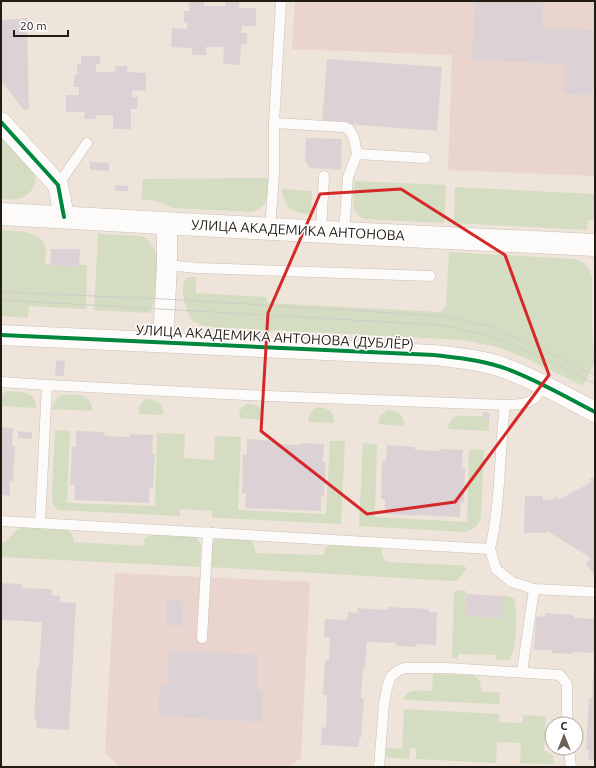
<svg xmlns="http://www.w3.org/2000/svg" width="596" height="768" font-family="Ubuntu,sans-serif">
<style>
.education{fill:#e9d5ce}
.green{fill:#d4ddc1}
.building{fill:#dcd2d6}
.lines{fill:none;stroke-linecap:round;stroke-linejoin:round}
.lane-casing{stroke:#c9c0b7;stroke-width:11}
.street-casing{stroke:#c9c0b7;stroke-width:21}
.secondary-casing{stroke:#c9c0b7;stroke-width:23}
.lane{stroke:#fdfbf9;stroke-width:10}
.street{stroke:#fdfbf9;stroke-width:20}
.secondary{stroke:#fdfbf9;stroke-width:22}
.tram{stroke:#d0cdca;stroke-width:1}
.cycleway-casing{stroke:#fff;stroke-width:6}
.cycleway{stroke:#00873e;stroke-width:4}
.marked{fill:none;stroke:#d62828;stroke-width:3;stroke-linejoin:round}
.labels{text-anchor:middle;dominant-baseline:central;stroke-width:3;stroke-linejoin:round;paint-order:stroke}
.street-label{font-size:14px;fill:#231c14;stroke:#fff}
</style>
<rect width="100%" height="100%" fill="#efe4d9"/>
<g class="education">
<polygon points="295,1 595,1 595,176 448,170 452,55 292,49"/>
<polygon points="115,573 310,582 301,758 288,767 120,767 105,753"/>
</g>
<g class="green">
<path d="M1 136C9 144 33 167 35 177 36 182 33 189 30 192 22 200 12 200 1 199Z"/>
<path d="M269 178C267 196 271 204 252 212L172 208 157 201 141 199 143 179Z"/>
<path d="M355 181 446 185 444 223 364 219C349 211 354 196 355 181Z"/>
<polygon points="455,187 595,194 595,220 588,220 587,230 454,223"/>
<path d="M281 189 312 191 311 214C291 213 286 209 281 189Z"/>
<path d="M1 230C14 231 38 230 45 245 47 250 45 259 45 264L87 265 86 309 29 306 28 318 1 316Z"/>
<path d="M98 234 143 236C148 239 152 244 155 250 160 262 156 302 150 313L94 310Z"/>
<path d="M449 252 574 259C585 262 589 266 592 277V331L595 362 583 386 530 360 497 347 464 340 211 327C206 326 200 325 196 323 187 319 179 288 185 280 187 276 192 277 196 277V293L267 297V303L441 312 446 306Z"/>
<path d="M7 391C20 392 36 390 36 408L1 406C1 399 0 394 7 391Z"/>
<path d="M63 395C77 394 92 393 92 411L51 409 57 398Z"/>
<path d="M146 399C157 399 164 404 163 415L138 414C139 407 140 403 146 399Z"/>
<path d="M247 404C258 404 265 408 264 420L239 418C239 411 241 407 247 404Z"/>
<path d="M317 407C328 407 334 412 334 423L308 422C309 415 310 411 317 407Z"/>
<path d="M387 410C398 410 404 414 404 426L378 424 380 416Z"/>
<path d="M457 416H483V419H489V431L448 429C449 422 451 418 457 416Z"/>
<polygon points="55,430 70,431 67,503 155,506 157,433 185,434 184,458 214,460 215,436 241,437 238,510 326,514 330,441 345,441 341,524 219,518 212,517 212,511 180,509 180,516 58,510 53,504 52,495"/>
<path d="M363 443 377 444 375 517 467 522 469 449 484 450 481 517C478 526 474 530 465 532L359 526Z"/>
<path d="M20 528 65 529C72 532 73 536 74 542L143 546 144 540 150 534 196 537 201 545 200 567 1 557V542C12 543 11 531 20 528Z"/>
<polygon points="222,538 249,540 253,543 256,553 324,555 325,549 328,545 376,546 381,549 384,560 389,562 452,565 462,565 467,568 457,580 452,581 210,567 211,545 215,539"/>
<path d="M456 590 466 591 465 616 501 618 503 596H508L514 599C518 610 517 652 509 660H497L496 655 458 654V660L452 657 454 593Z"/>
<path d="M433 674 472 675C480 679 481 683 481 692H500L499 704 404 700C406 687 422 691 432 691Z"/>
<polygon points="404,709 499,714 499,722 523,723 523,715 546,716 544,750 553,756 554,764 520,763 521,743 497,742 496,763 416,759 416,749 410,748 409,759 388,757 386,754 386,749 388,748 402,749"/>
</g>
<g class="building">
<polygon points="189,1 204,1 204,6 225,6 225,1 239,1 239,8 256,8 256,26 242,26 241,33 247,33 247,44 241,44 240,65 223,64 224,47 206,47 206,55 192,55 192,48 171,47 172,28 187,29 187,23 184,23 184,11 189,11"/>
<polygon points="475,1 543,1 542,28 595,30 595,67 593,95 563,94 564,64 472,60"/>
<polygon points="27,18 29,109 24,110 1,81 1,20"/>
<polygon points="81,56 100,56 100,64 96,64 96,72 115,72 115,66 127,66 127,72 146,73 146,91 132,90 132,97 138,97 137,109 131,109 131,129 113,129 113,115 96,115 96,119 84,119 85,112 66,112 66,95 79,95 79,87 74,87 74,75 77,75 77,64 81,64"/>
<polygon points="327,59 442,67 437,131 322,122"/>
<polygon points="306,138 342,139 341,170 310,168 305,161"/>
<polygon points="90,162 109,163 109,171 90,170"/>
<polygon points="115,185 128,186 128,191 115,191"/>
<polygon points="51,249 80,249 79,267 50,266"/>
<polygon points="56,360 65,361 64,376 55,376"/>
<polygon points="483,412 490,413 489,419 483,419"/>
<polygon points="1,427 13,428 12,446 15,446 13,481 10,481 10,496 1,495"/>
<polygon points="18,431 32,432 32,439 18,438"/>
<polygon points="76,431 105,432 104,436 130,437 130,434 153,435 152,453 155,454 153,488 150,488 149,503 74,500 75,485 70,485 72,447 76,447"/>
<polygon points="247,439 276,441 276,444 301,445 301,443 324,444 323,462 326,462 324,497 321,496 321,511 245,508 246,493 242,493 243,455 247,455"/>
<polygon points="387,445 415,447 415,450 440,451 440,449 463,450 462,468 465,468 464,503 461,502 460,517 385,514 385,499 381,499 382,461 386,461"/>
<polygon points="595,477 595,576 586,564 591,558 547,531 545,533 524,533 525,496 543,496 543,500 550,500 557,497 558,500 592,482 589,479"/>
<polygon points="1,583 22,584 22,588 52,589 51,595 60,596 60,602 76,603 69,730 36,728 37,720 34,720 37,668 39,668 42,622 1,620"/>
<polygon points="466,594 503,596 502,618 465,616"/>
<polygon points="167,600 183,601 183,626 166,625"/>
<polygon points="388,607 429,609 429,612 437,612 436,645 416,644 416,647 396,646 396,643 367,642 365,668 363,668 361,698 364,698 361,738 359,738 359,747 321,745 322,727 326,728 327,695 323,695 325,660 329,660 330,638 324,637 325,619 347,620 348,612 357,613 357,608 388,610"/>
<polygon points="545,613 574,615 574,618 595,619 595,760 588,759 589,750 586,750 589,698 592,698 594,653 573,652 573,654 552,653 552,650 534,650 536,616 545,617"/>
<polygon points="169,650 257,655 257,689 263,690 262,722 158,716 160,684 167,685"/>
</g>
<g class="lines">
<defs>
<g id="lane">
<polyline points="274,123 344,127 349,129 354,138 357,154 348,177 344,233"/>
<polyline points="357,154 425,158"/>
<polyline points="58,185 87,143"/>
<polyline points="270,229 274,174 274,123 281,1"/>
<polyline points="321,232 324,176"/>
<polyline points="167,265 197,268 430,276"/>
<polyline points="1,382 47,385"/>
<path d="M1 521 490 549C501 503 499 453 505 405"/>
<path d="M40 523 47 385 268 396 505 405C526 404 532 405 544 386"/>
<polyline points="490,549 496,569 512,582 534,589 595,592"/>
<polyline points="202,638 208,532"/>
<polyline points="522,672 534,589"/>
<polyline points="569,748 571,767"/>
<polyline points="379,767 384,704 387,688 390,678 396,672 404,668 447,668 560,675 567,684 567,724"/>
</g>
<g id="street">
<polyline points="1,122 58,185 64,217"/>
<path d="M1 335 434 355C458 358 484 360 507 369 537 380 566 397 595 412"/>
<polyline points="163,342 167,265 167,223"/>
</g>
<polyline id="secondary" points="1,214 344,233 595,245"/>
</defs>
<use href="#lane" class="lane-casing"/>
<use href="#street" class="street-casing"/>
<use href="#secondary" class="secondary-casing"/>
<use href="#lane" class="lane"/>
<use href="#street" class="street"/>
<use href="#secondary" class="secondary"/>
<g class="tram">
<polyline points="1,292 165,299 442,316 488,326 538,347 595,375"/>
<polyline points="1,300 441,325 486,335 534,354 595,384"/>
</g>
<defs>
<g id="cycleway">
<polyline points="1,122 58,185 64,217"/>
<path d="M1 335 434 355C458 358 484 360 507 369 537 380 566 397 595 412"/>
</g>
</defs>
<use href="#cycleway" class="cycleway-casing"/>
<use href="#cycleway" class="cycleway"/>
</g>
<path class="marked" d="M401 189 505 255 549 375 455 502 367 514 261 431 268 313 320 194Z"/>
<g class="labels">
<g class="street-label">
<text transform="translate(298 230) rotate(3)">УЛИЦА АКАДЕМИКА АНТОНОВА</text>
<text transform="translate(275 337) rotate(3)">УЛИЦА АКАДЕМИКА АНТОНОВА (ДУБЛЁР)</text>
</g>
</g>
<rect width="596" height="768" fill="none" stroke="#231c14" stroke-width="4"/>
<g transform="translate(564 736)"><circle r="19" fill="#ffffff" stroke="#a7a4a1"/>
<path d="M0-3L7 15L0 10L-7 15Z" fill="#6a6259"/>
<text y="-6" font-size="11" font-weight="bold" text-anchor="middle" fill="#231c14">С</text>
</g>
<path d="M14 30v6h54v-6" fill="none" stroke="#231c14" stroke-width="2"/>
<text x="20" y="30" font-size="12" fill="#231c14" stroke="#ffffff" stroke-width="3" paint-order="stroke">20 m</text>
</svg>
